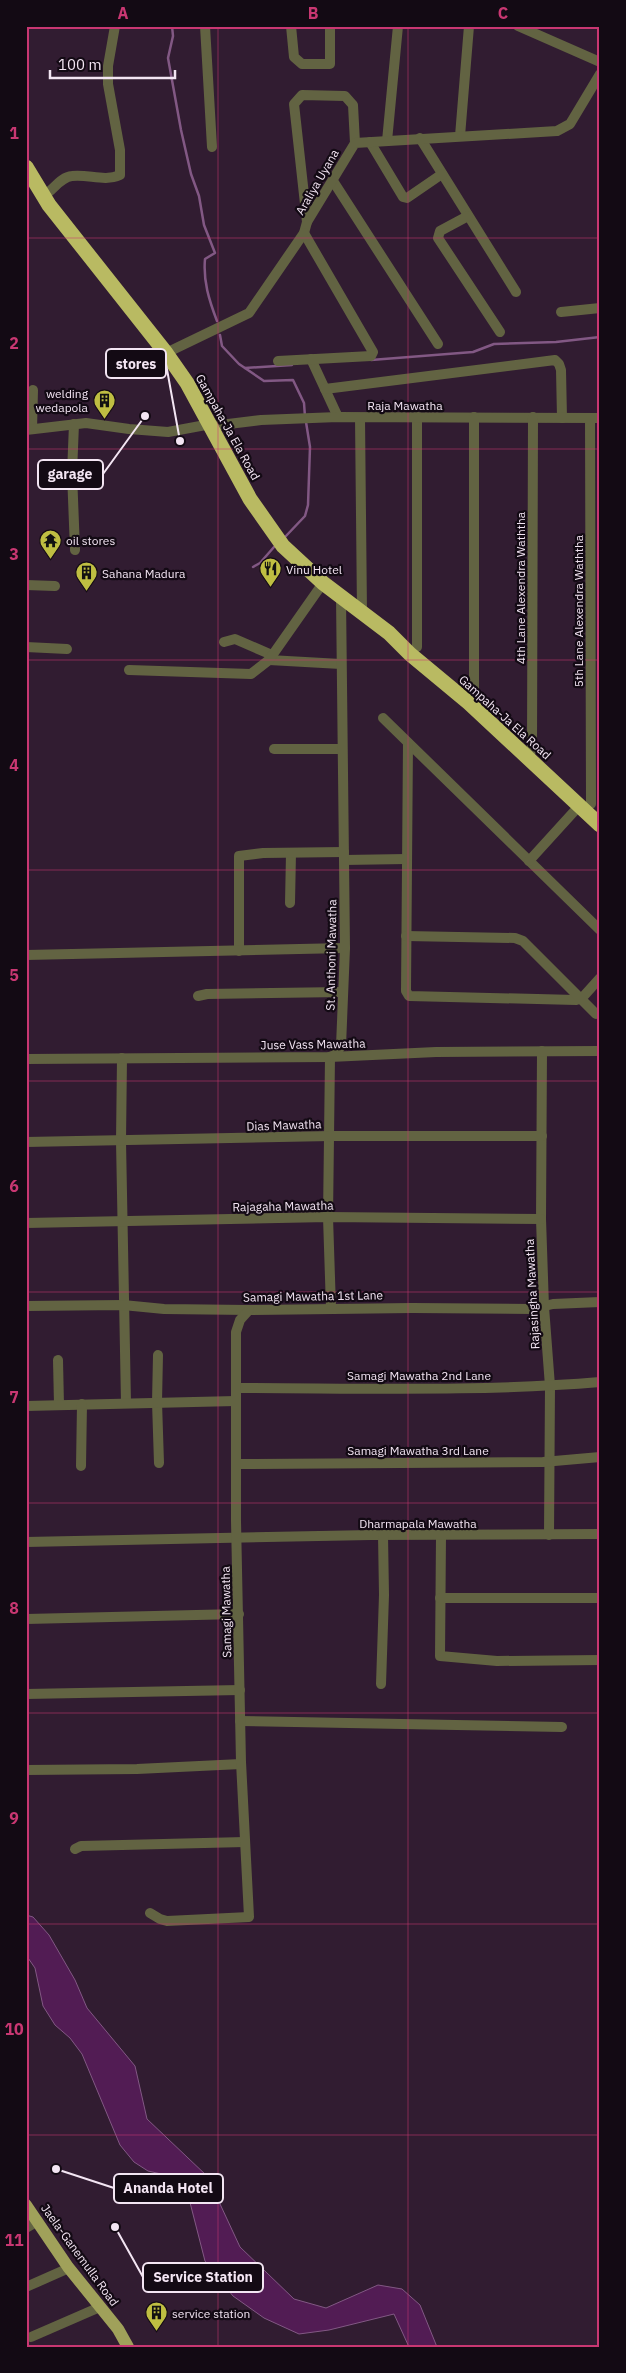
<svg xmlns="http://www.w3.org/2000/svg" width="626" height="2373" font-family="'IBM Plex Sans',sans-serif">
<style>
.water{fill:#521c54;stroke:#825884}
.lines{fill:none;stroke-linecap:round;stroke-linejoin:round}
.stream{stroke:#825884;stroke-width:2.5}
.minor{stroke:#626342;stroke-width:10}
.major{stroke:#a0a15a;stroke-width:12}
.highway{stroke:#b9ba62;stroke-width:15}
.grid{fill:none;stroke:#c93772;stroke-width:1;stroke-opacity:0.55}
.labels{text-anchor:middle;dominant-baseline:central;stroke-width:4.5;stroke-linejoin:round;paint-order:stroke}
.street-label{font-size:12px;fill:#f3e5f3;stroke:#130a14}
.poi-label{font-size:12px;fill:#f3e5f3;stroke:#130a14;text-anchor:start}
.leader{fill:none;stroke:#f3e5f3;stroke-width:2}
.callout-dot{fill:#f3e5f3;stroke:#130a14;stroke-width:2}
.callout{fill:#130a14;stroke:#f3e5f3;stroke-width:2}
.callout-label{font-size:14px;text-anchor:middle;font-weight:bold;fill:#f3e5f3}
.neatline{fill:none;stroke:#c93772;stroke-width:2}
.grid-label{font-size:16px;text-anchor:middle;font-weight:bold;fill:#c93772}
</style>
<rect width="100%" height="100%" fill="#311c31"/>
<polygon class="water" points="26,1915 33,1917 49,1935 75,1980 87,2008 135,2066 147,2119 207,2176 240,2247 294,2299 326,2308 378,2285 402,2289 420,2305 437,2347 409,2347 394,2314 329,2330 299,2334 264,2318 233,2296 205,2261 185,2183 170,2176 148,2171 134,2162 120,2145 82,2054 70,2038 55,2025 43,2006 35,1968 26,1955"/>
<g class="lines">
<g class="stream">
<path d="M172 26 173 36 168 58 181 130 191 174 199 196 204 225 215 253 205 259C203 281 209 300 217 321"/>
<polyline points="220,335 222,346 239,364 264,381 293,380 304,403 305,417"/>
<polyline points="371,360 473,352 494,344 556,342 600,337"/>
<polyline points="245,368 292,365"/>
<polyline points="285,537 305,516 308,505 310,447 306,422"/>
<polyline points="253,567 260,563 274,547"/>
</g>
<g class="minor">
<polyline points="205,26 212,147"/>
<polyline points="291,26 294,57 302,64 330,64 330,26"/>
<polyline points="518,26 600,62"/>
<polyline points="460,136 469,26"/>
<polyline points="420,138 516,292"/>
<polyline points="387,141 398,26"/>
<polyline points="370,142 403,197 407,198 442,174"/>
<polyline points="333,181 438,344"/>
<path d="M43 196C53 191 60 177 72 176 89 174 104 182 120 175V150L108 84V66L115 26"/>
<polyline points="468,216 440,231 438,238 500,332"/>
<polyline points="307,222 294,104 302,95 345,96 353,105 355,143"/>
<polyline points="561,312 600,308"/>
<polyline points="166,353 249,313 304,233 307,222 355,143 557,131 570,124 600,74"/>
<polyline points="311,359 338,417"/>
<polyline points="278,361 371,356 373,352 304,233"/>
<polyline points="325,389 555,360 559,364 561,370 562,418"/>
<polyline points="417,417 417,647"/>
<polyline points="360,418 362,612"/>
<polyline points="590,418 591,804"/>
<polyline points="74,424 72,473 75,550"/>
<polyline points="212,426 261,420 338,417 600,418"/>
<polyline points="32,429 33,390"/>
<polyline points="26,430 86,423 129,429 168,432 211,424"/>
<polyline points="26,585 55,586"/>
<polyline points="224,642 235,639 272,655"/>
<polyline points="26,647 67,649"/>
<polyline points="269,660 341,664"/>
<polyline points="129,670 251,674 269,660 323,583"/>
<polyline points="474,695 474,417"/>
<polyline points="383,718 600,930"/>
<polyline points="408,743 406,991 409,996 576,1000 582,998 600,978"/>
<polyline points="274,749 342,749"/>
<polyline points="528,758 532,749 533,417"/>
<polyline points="344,860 406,859"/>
<polyline points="529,861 579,806"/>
<polyline points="290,903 291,853"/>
<polyline points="406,936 515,938 523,941 596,1014"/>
<polyline points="239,951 239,856 263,853 344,852"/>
<polyline points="26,955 345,948"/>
<polyline points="198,996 207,994 343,992"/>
<polyline points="542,1051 541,1219 544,1307 550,1386 549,1535"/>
<polyline points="330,1057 335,1055 341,1046 345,948 341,597"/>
<polyline points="330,1057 328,1217 331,1308"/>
<polyline points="122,1058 121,1141 126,1403"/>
<polyline points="26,1059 330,1057 436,1052 600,1051"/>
<polyline points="26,1142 331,1136 542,1136"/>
<polyline points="26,1223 328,1217 541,1219"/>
<polyline points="26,1306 123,1305 164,1309 249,1310 412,1308 532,1309 553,1304 600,1302"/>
<polyline points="158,1355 157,1402 159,1463"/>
<polyline points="58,1360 59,1405"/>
<path d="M238 1388C358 1388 480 1392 600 1382"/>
<polyline points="26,1406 236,1401"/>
<polyline points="237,1464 543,1462 600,1457"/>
<polyline points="81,1466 82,1404"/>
<polyline points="441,1536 440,1656 497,1661 600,1660"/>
<polyline points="26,1542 371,1535 600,1534"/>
<polyline points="440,1598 600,1598"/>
<polyline points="26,1619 239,1614"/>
<polyline points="381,1684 384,1595 383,1535"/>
<polyline points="26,1694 240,1690"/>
<polyline points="240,1721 562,1727"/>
<polyline points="26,1770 137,1769 241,1764"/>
<polyline points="75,1849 81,1846 245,1842"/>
<polyline points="150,1913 160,1919 167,1921 249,1917 241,1762 236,1521 236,1332 240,1320 249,1310"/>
<polyline points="26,2228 38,2221"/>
<polyline points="26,2287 69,2268"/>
<polyline points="31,2337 100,2307"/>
</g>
<polyline class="major" points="26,2205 68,2267 118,2329 128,2347"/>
<polyline class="highway" points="26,167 49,205 166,353 187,383 250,499 283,546 323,583 389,633 410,654 469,703 600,825"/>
</g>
<path class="grid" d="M218 26V2347M408 26V2347M26 238H600M26 449H600M26 660H600M26 870H600M26 1081H600M26 1292H600M26 1503H600M26 1713H600M26 1924H600M26 2135H600"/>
<defs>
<symbol id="building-pin" viewBox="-11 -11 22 30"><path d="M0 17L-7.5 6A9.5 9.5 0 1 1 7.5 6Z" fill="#bfbe42" stroke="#130a14"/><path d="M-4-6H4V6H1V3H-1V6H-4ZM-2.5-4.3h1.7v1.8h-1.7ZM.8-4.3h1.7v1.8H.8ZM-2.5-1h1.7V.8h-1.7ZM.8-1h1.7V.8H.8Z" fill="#111"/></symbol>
<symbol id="temple-pin" viewBox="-11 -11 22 30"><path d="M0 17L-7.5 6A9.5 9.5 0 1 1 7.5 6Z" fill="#bfbe42" stroke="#130a14"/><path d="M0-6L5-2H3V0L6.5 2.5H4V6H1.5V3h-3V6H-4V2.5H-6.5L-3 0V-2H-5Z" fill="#111"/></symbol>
<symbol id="restaurant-pin" viewBox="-11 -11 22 30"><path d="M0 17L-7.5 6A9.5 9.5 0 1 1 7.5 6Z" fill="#bfbe42" stroke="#130a14"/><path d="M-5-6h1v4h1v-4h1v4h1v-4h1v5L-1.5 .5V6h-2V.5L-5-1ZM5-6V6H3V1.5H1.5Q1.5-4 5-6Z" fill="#111"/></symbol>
</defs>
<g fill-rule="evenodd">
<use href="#building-pin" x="92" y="388" width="25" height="34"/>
<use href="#temple-pin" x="38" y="528" width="25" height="34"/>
<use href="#restaurant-pin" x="258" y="556" width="25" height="34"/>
<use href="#building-pin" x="74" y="560" width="25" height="34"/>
<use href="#building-pin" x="144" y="2300" width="25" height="34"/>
</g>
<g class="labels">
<g class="street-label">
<text transform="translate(317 182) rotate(-60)">Araliya Uyana</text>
<text x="405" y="405">Raja Mawatha</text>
<text transform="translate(228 427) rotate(61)">Gampaha-Ja Ela Road</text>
<text transform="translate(520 588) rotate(-90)">4th Lane Alexendra Waththa</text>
<text transform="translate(578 611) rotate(-90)">5th Lane Alexendra Waththa</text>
<text transform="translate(505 717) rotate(42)">Gampaha-Ja Ela Road</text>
<text transform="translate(331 955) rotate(-89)">St. Anthoni Mawatha</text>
<text transform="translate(313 1044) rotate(-1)">Juse Vass Mawatha</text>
<text transform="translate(284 1125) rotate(-2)">Dias Mawatha</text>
<text transform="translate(283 1206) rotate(-1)">Rajagaha Mawatha</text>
<text transform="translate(532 1294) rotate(-93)">Rajasingha Mawatha</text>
<text transform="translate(313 1296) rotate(-1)">Samagi Mawatha 1st Lane</text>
<text x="419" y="1375">Samagi Mawatha 2nd Lane</text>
<text x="418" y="1450">Samagi Mawatha 3rd Lane</text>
<text x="418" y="1523">Dharmapala Mawatha</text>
<text transform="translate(226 1612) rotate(-91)">Samagi Mawatha</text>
<text transform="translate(80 2255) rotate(54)">Jaela-Ganemulla Road</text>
</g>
<g class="poi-label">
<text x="88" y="393" text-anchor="end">welding<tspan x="88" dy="14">wedapola</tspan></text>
<text x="66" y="540">oil stores</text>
<text x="286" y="569">Vinu Hotel</text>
<text x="102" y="573">Sahana Madura</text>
<text x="172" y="2313">service station</text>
</g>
</g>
<path class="leader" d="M180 441L166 364M145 416L103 474M56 2169L114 2188M115 2227L143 2277"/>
<g class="callout-dot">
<circle cx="180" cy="441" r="5"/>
<circle cx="145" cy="416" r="5"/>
<circle cx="56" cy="2169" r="5"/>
<circle cx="115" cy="2227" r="5"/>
</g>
<g class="callout">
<rect x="106" y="349" width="60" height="29" rx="5"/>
<rect x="38" y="460" width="65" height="29" rx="5"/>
<rect x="114" y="2174" width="109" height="29" rx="5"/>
<rect x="143" y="2263" width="120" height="29" rx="5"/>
</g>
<g class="callout-label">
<text x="136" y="369">stores</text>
<text x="70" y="479">garage</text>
<text x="168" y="2193">Ananda Hotel</text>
<text x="203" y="2282">Service Station</text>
</g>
<rect width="626" height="2373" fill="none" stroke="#130a14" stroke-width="55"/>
<path d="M50 70v8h125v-8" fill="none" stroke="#f3e5f3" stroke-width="2.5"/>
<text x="58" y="70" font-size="15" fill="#f3e5f3" stroke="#130a14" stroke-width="4" paint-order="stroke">100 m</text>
<rect x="28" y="28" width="570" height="2318" class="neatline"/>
<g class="grid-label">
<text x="123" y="19">A</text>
<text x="313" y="19">B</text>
<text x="503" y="19">C</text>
<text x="14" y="139">1</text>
<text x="14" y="349">2</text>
<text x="14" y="560">3</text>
<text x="14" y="771">4</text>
<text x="14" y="981">5</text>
<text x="14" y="1192">6</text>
<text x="14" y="1403">7</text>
<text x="14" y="1614">8</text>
<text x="14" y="1824">9</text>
<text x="14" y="2035">10</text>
<text x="14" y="2246">11</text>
</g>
</svg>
